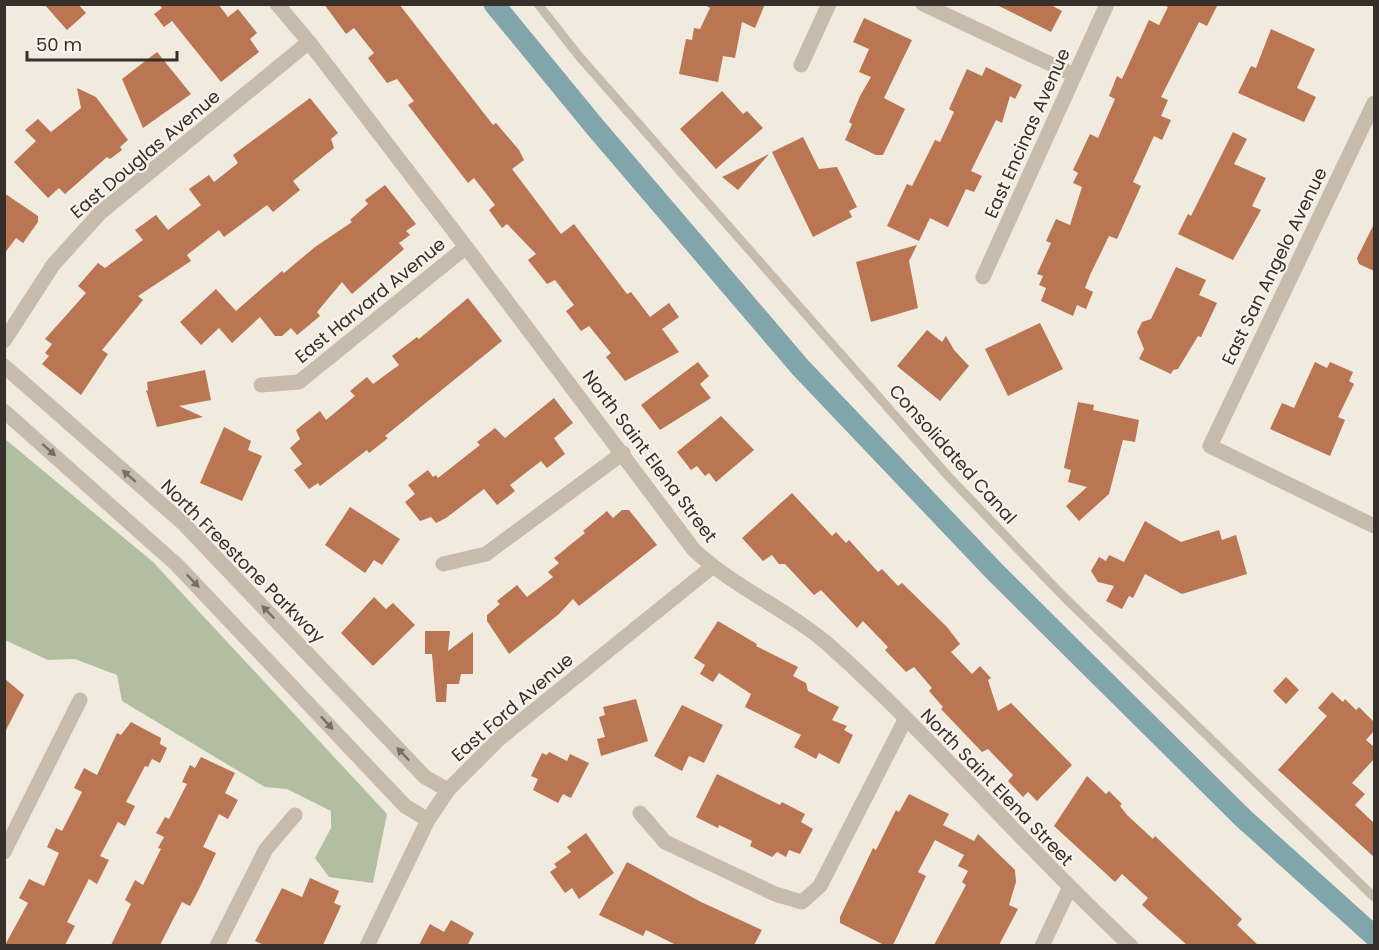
<svg xmlns="http://www.w3.org/2000/svg" width="1379" height="950" font-family="Poppins,sans-serif">
<style>
.green{fill:#b1bea0}
.lines{fill:none;stroke-linecap:round;stroke-linejoin:round}
.canal{stroke:#80a5ab;stroke-width:21}
.building{fill:#ba7553}
.service{stroke:#c7bbac;stroke-width:9}
.minor{stroke:#c7bbac;stroke-width:15}
.oneway{fill:#776e64}
.labels{text-anchor:middle;dominant-baseline:central;stroke-width:4.5;stroke-linejoin:round;paint-order:stroke}
.street-label{font-size:18px;fill:#362f2a;stroke:#f8f3eb}
</style>
<rect width="100%" height="100%" fill="#f0eadf"/>
<polygon class="green" points="5,439 153,562 387,814 373,883 329,877 315,858 331,828 331,811 287,789 265,787 122,701 117,675 75,659 48,660 5,640"/>
<g class="lines">
<polyline class="canal" points="494,4 595,127 800,367 996,573 1243,818 1374,936"/>
</g>
<g class="building">
<polygon points="44,4 78,4 86,13 67,30"/>
<polygon points="159,4 218,4 228,17 238,9 257,33 250,39 259,52 221,82 172,21 164,27 154,14 162,8"/>
<polygon points="324,4 399,4 493,125 496,123 519,150 524,160 512,169 561,234 574,224 627,294 631,292 650,317 669,303 679,317 662,329 679,352 625,381 606,357 611,353 589,326 581,331 566,311 574,305 555,280 547,284 528,260 536,254 507,224 502,228 489,210 495,205 474,178 468,183 408,105 414,101 397,79 387,83 368,58 374,53 354,28 346,34"/>
<polygon points="703,4 765,4 755,28 742,22 735,58 723,56 718,82 679,74 686,39 692,40 694,28 700,29 710,8"/>
<polygon points="995,4 1049,4 1062,11 1051,32"/>
<polygon points="1162,4 1218,4 1207,26 1199,22 1161,97 1168,100 1161,116 1171,120 1162,140 1154,136 1133,182 1141,186 1117,239 1109,236 1090,275 1085,288 1093,292 1086,309 1077,305 1073,316 1041,301 1046,288 1039,285 1043,276 1037,274 1051,243 1046,241 1056,219 1070,225 1082,187 1073,183 1078,173 1073,170 1090,134 1098,138 1115,99 1109,96 1117,76 1122,79 1149,20 1159,25 1168,7"/>
<polygon points="864,18 912,40 884,98 905,109 883,155 876,155 845,140 852,124 849,122 860,96 871,77 859,72 869,49 853,42"/>
<polygon points="1271,29 1315,49 1297,88 1316,97 1304,122 1238,93 1251,66 1256,68"/>
<polygon points="157,52 191,94 143,128 122,79"/>
<polygon points="986,67 1022,85 1015,99 1010,96 1002,123 996,120 971,171 982,176 974,192 966,189 948,227 930,218 919,241 887,226 907,184 912,186 935,140 940,142 954,112 949,109 967,69 982,76"/>
<polygon points="77,88 96,97 128,140 120,147 122,150 110,159 107,157 65,194 59,188 48,198 14,162 36,141 25,130 38,119 51,132 81,108"/>
<polygon points="722,91 743,114 747,111 763,128 716,169 680,129"/>
<polygon points="310,98 338,133 331,139 334,148 293,181 300,190 273,212 267,205 224,237 219,230 187,255 191,261 138,296 143,300 102,350 108,354 81,395 42,364 49,356 45,353 52,344 45,339 86,293 78,286 98,263 105,268 143,240 135,230 156,215 168,230 201,205 189,189 209,175 214,182 238,163 233,155"/>
<polygon points="1233,132 1247,139 1234,164 1266,178 1252,206 1261,210 1233,260 1178,234 1188,214 1191,216"/>
<polygon points="803,137 819,169 837,167 857,207 849,211 852,217 813,237 772,152"/>
<polygon points="769,154 738,190 722,177"/>
<polygon points="385,185 416,224 406,231 410,235 399,243 404,249 352,294 342,282 317,312 320,316 297,335 291,328 282,336 275,336 260,317 232,343 219,328 201,345 180,322 216,289 236,311 282,271 284,273 315,247 352,222 350,220 368,204 365,200"/>
<polygon points="4,193 38,216 38,222 23,243 16,238 4,254"/>
<polygon points="1374,224 1374,271 1359,264 1357,258"/>
<polygon points="917,245 909,261 918,308 871,322 856,262"/>
<polygon points="1176,267 1206,280 1199,295 1217,303 1201,337 1198,336 1178,369 1173,370 1171,374 1139,359 1144,349 1137,332 1142,322 1151,319"/>
<polygon points="468,298 502,341 385,436 388,438 369,453 367,450 320,486 318,483 309,489 294,470 302,464 290,448 300,439 296,430 320,411 326,420 355,396 350,391 367,377 373,384 399,365 392,356 417,337 419,339"/>
<polygon points="1040,323 1063,369 1008,396 985,349"/>
<polygon points="927,330 942,342 946,336 954,350 969,366 940,401 897,366"/>
<polygon points="698,362 709,376 700,384 711,398 660,430 641,405"/>
<polygon points="1315,362 1327,368 1330,362 1353,372 1349,381 1354,384 1338,417 1345,420 1330,456 1270,429 1282,403 1294,408"/>
<polygon points="205,370 211,400 179,406 203,417 157,427 146,390 148,391 147,382"/>
<polygon points="554,398 573,423 554,438 565,454 547,468 541,461 510,485 515,491 497,505 484,489 446,518 436,523 431,517 420,521 405,502 415,494 408,485 428,470 433,477 436,475 438,478 480,445 477,442 495,428 505,438"/>
<polygon points="1078,402 1094,405 1093,410 1139,420 1135,442 1123,440 1109,494 1079,521 1066,506 1087,487 1068,482 1071,470 1064,468"/>
<polygon points="721,416 754,450 716,482 709,473 705,476 697,466 691,470 677,452"/>
<polygon points="224,427 251,441 248,450 262,456 242,501 200,483"/>
<polygon points="792,493 832,536 836,532 846,543 849,540 878,572 882,569 898,586 902,583 947,627 960,644 951,652 972,674 980,666 991,678 988,680 998,711 1011,703 1072,765 1037,801 1028,792 1023,797 1008,781 1013,775 988,749 982,752 941,709 943,707 929,691 932,688 914,667 906,672 885,650 888,647 863,621 857,628 821,590 814,595 785,564 779,564 772,555 763,561 742,538"/>
<polygon points="350,507 400,539 382,565 374,560 365,573 325,545"/>
<polygon points="622,510 629,510 657,545 579,606 573,599 559,614 509,654 487,621 487,615 500,604 497,601 517,585 527,597 553,577 548,572 559,563 554,558 585,533 583,531 607,511 613,518"/>
<polygon points="1145,521 1181,542 1219,530 1222,540 1236,535 1247,574 1182,594 1145,574 1133,598 1129,596 1122,609 1106,601 1114,586 1098,582 1091,571 1099,557 1106,561 1109,555 1124,562"/>
<polygon points="374,597 386,609 393,603 415,625 373,666 341,633"/>
<polygon points="718,621 757,644 756,646 798,667 793,676 806,683 808,691 839,707 832,720 847,726 844,730 853,735 839,764 819,753 816,759 794,747 801,735 745,707 751,694 719,673 713,682 700,674 705,665 694,658"/>
<polygon points="425,631 450,631 448,651 473,632 473,674 461,674 459,684 447,684 446,702 436,702 432,654 425,654"/>
<polygon points="1286,677 1299,690 1286,704 1273,691"/>
<polygon points="4,678 24,695 4,734"/>
<polygon points="1332,692 1343,702 1345,699 1356,710 1359,707 1374,722 1374,731 1366,740 1374,747 1374,759 1352,783 1365,794 1355,805 1374,823 1374,857 1278,770 1327,716 1318,708"/>
<polygon points="636,699 648,741 601,756 597,739 605,737 599,717 605,715 603,707"/>
<polygon points="682,705 723,725 704,763 689,756 682,771 654,756"/>
<polygon points="131,722 161,738 160,744 167,748 160,763 152,759 148,767 145,766 126,802 135,806 125,826 118,822 100,856 109,860 97,884 89,879 67,922 75,926 65,945 5,945 28,903 19,898 29,879 44,886 59,853 47,847 56,828 62,831 82,792 74,788 84,768 97,775 117,733 121,735"/>
<polygon points="549,752 567,761 570,754 589,763 571,798 563,794 558,803 533,790 538,779 531,776 542,753 547,755"/>
<polygon points="201,757 235,773 225,793 238,800 228,819 219,814 203,847 216,853 199,889 190,906 182,902 160,945 111,945 131,904 125,900 135,880 143,885 161,849 158,848 164,837 156,833 165,817 169,819 187,784 182,782 190,765 195,768"/>
<polygon points="717,774 780,805 782,802 805,814 801,822 813,829 800,854 789,850 786,857 777,852 772,857 750,846 752,841 719,825 718,828 696,817"/>
<polygon points="1087,776 1106,794 1109,791 1122,804 1120,806 1127,815 1153,839 1155,836 1242,919 1237,925 1258,945 1187,945 1142,905 1148,898 1122,874 1115,882 1054,826"/>
<polygon points="909,794 949,814 943,825 974,841 978,834 1015,870 1016,882 1009,905 1018,909 999,945 934,945 966,885 962,882 968,871 958,866 964,855 935,840 918,872 926,876 893,945 884,945 840,923 840,917 873,848 876,850 896,810 899,812"/>
<polygon points="586,833 614,873 579,899 572,888 565,893 550,872 557,867 554,864 571,852 567,847"/>
<polygon points="627,862 701,902 762,930 754,945 676,945 646,930 643,936 599,915"/>
<polygon points="310,878 339,891 334,903 341,906 323,945 264,945 255,941 282,888 302,897"/>
<polygon points="451,920 474,933 468,944 470,945 419,945 430,924 444,932"/>
</g>
<g class="lines">
<polyline class="service" points="538,4 578,55 948,476 1065,598 1374,897"/>
<g class="minor">
<path d="M277 4 309 42 466 247 694 550C735 588 789 610 831 647 936 741 1027 850 1131 946"/>
<polyline points="923,4 1074,75"/>
<polyline points="801,65 829,4"/>
<polyline points="1374,103 1210,446 1374,526"/>
<polyline points="983,277 1107,4"/>
<polyline points="4,341 53,265 100,213 309,42"/>
<polyline points="4,366 183,523 425,777 448,790"/>
<polyline points="261,385 299,382 466,247"/>
<polyline points="4,411 177,565 405,806 428,820"/>
<polyline points="443,564 486,554 623,453"/>
<polyline points="640,813 665,842 775,894 802,902 820,886 905,720"/>
<polyline points="4,852 80,700"/>
<polyline points="217,946 266,849 295,815"/>
<polyline points="367,946 428,820 448,790 499,739 712,567"/>
<polyline points="1042,946 1069,889"/>
</g>
</g>
<defs><path id="oneway-solid" d="M-6-.8H1V-3.2L6.5 0L1 3.2V.8H-6Z" transform="scale(1.5)"/></defs>
<g class="oneway">
<use href="#oneway-solid" transform="translate(49 450) rotate(42)"/>
<use href="#oneway-solid" transform="translate(129 476) rotate(-139)"/>
<use href="#oneway-solid" transform="translate(193 581) rotate(46)"/>
<use href="#oneway-solid" transform="translate(268 612) rotate(-134)"/>
<use href="#oneway-solid" transform="translate(327 723) rotate(47)"/>
<use href="#oneway-solid" transform="translate(403 754) rotate(-134)"/>
</g>
<g class="labels">
<g class="street-label">
<text transform="translate(1027 133) rotate(-66)">East Encinas Avenue</text>
<text transform="translate(145 154) rotate(-40)">East Douglas Avenue</text>
<text transform="translate(1274 266) rotate(-64)">East San Angelo Avenue</text>
<text transform="translate(370 300) rotate(-39)">East Harvard Avenue</text>
<text transform="translate(953 454) rotate(48)">Consolidated Canal</text>
<text transform="translate(650 456) rotate(53)">North Saint Elena Street</text>
<text transform="translate(243 561) rotate(45)">North Freestone Parkway</text>
<text transform="translate(512 707) rotate(-41)">East Ford Avenue</text>
<text transform="translate(997 787) rotate(46)">North Saint Elena Street</text>
</g>
</g>
<rect width="1379" height="950" fill="none" stroke="#362f2a" stroke-width="12"/>
<path d="M27 51v9h150v-9" fill="none" stroke="#362f2a" stroke-width="3"/>
<text x="36" y="51" font-size="18" fill="#362f2a" stroke="#f8f3eb" stroke-width="4.5" paint-order="stroke">50 m</text>
</svg>
